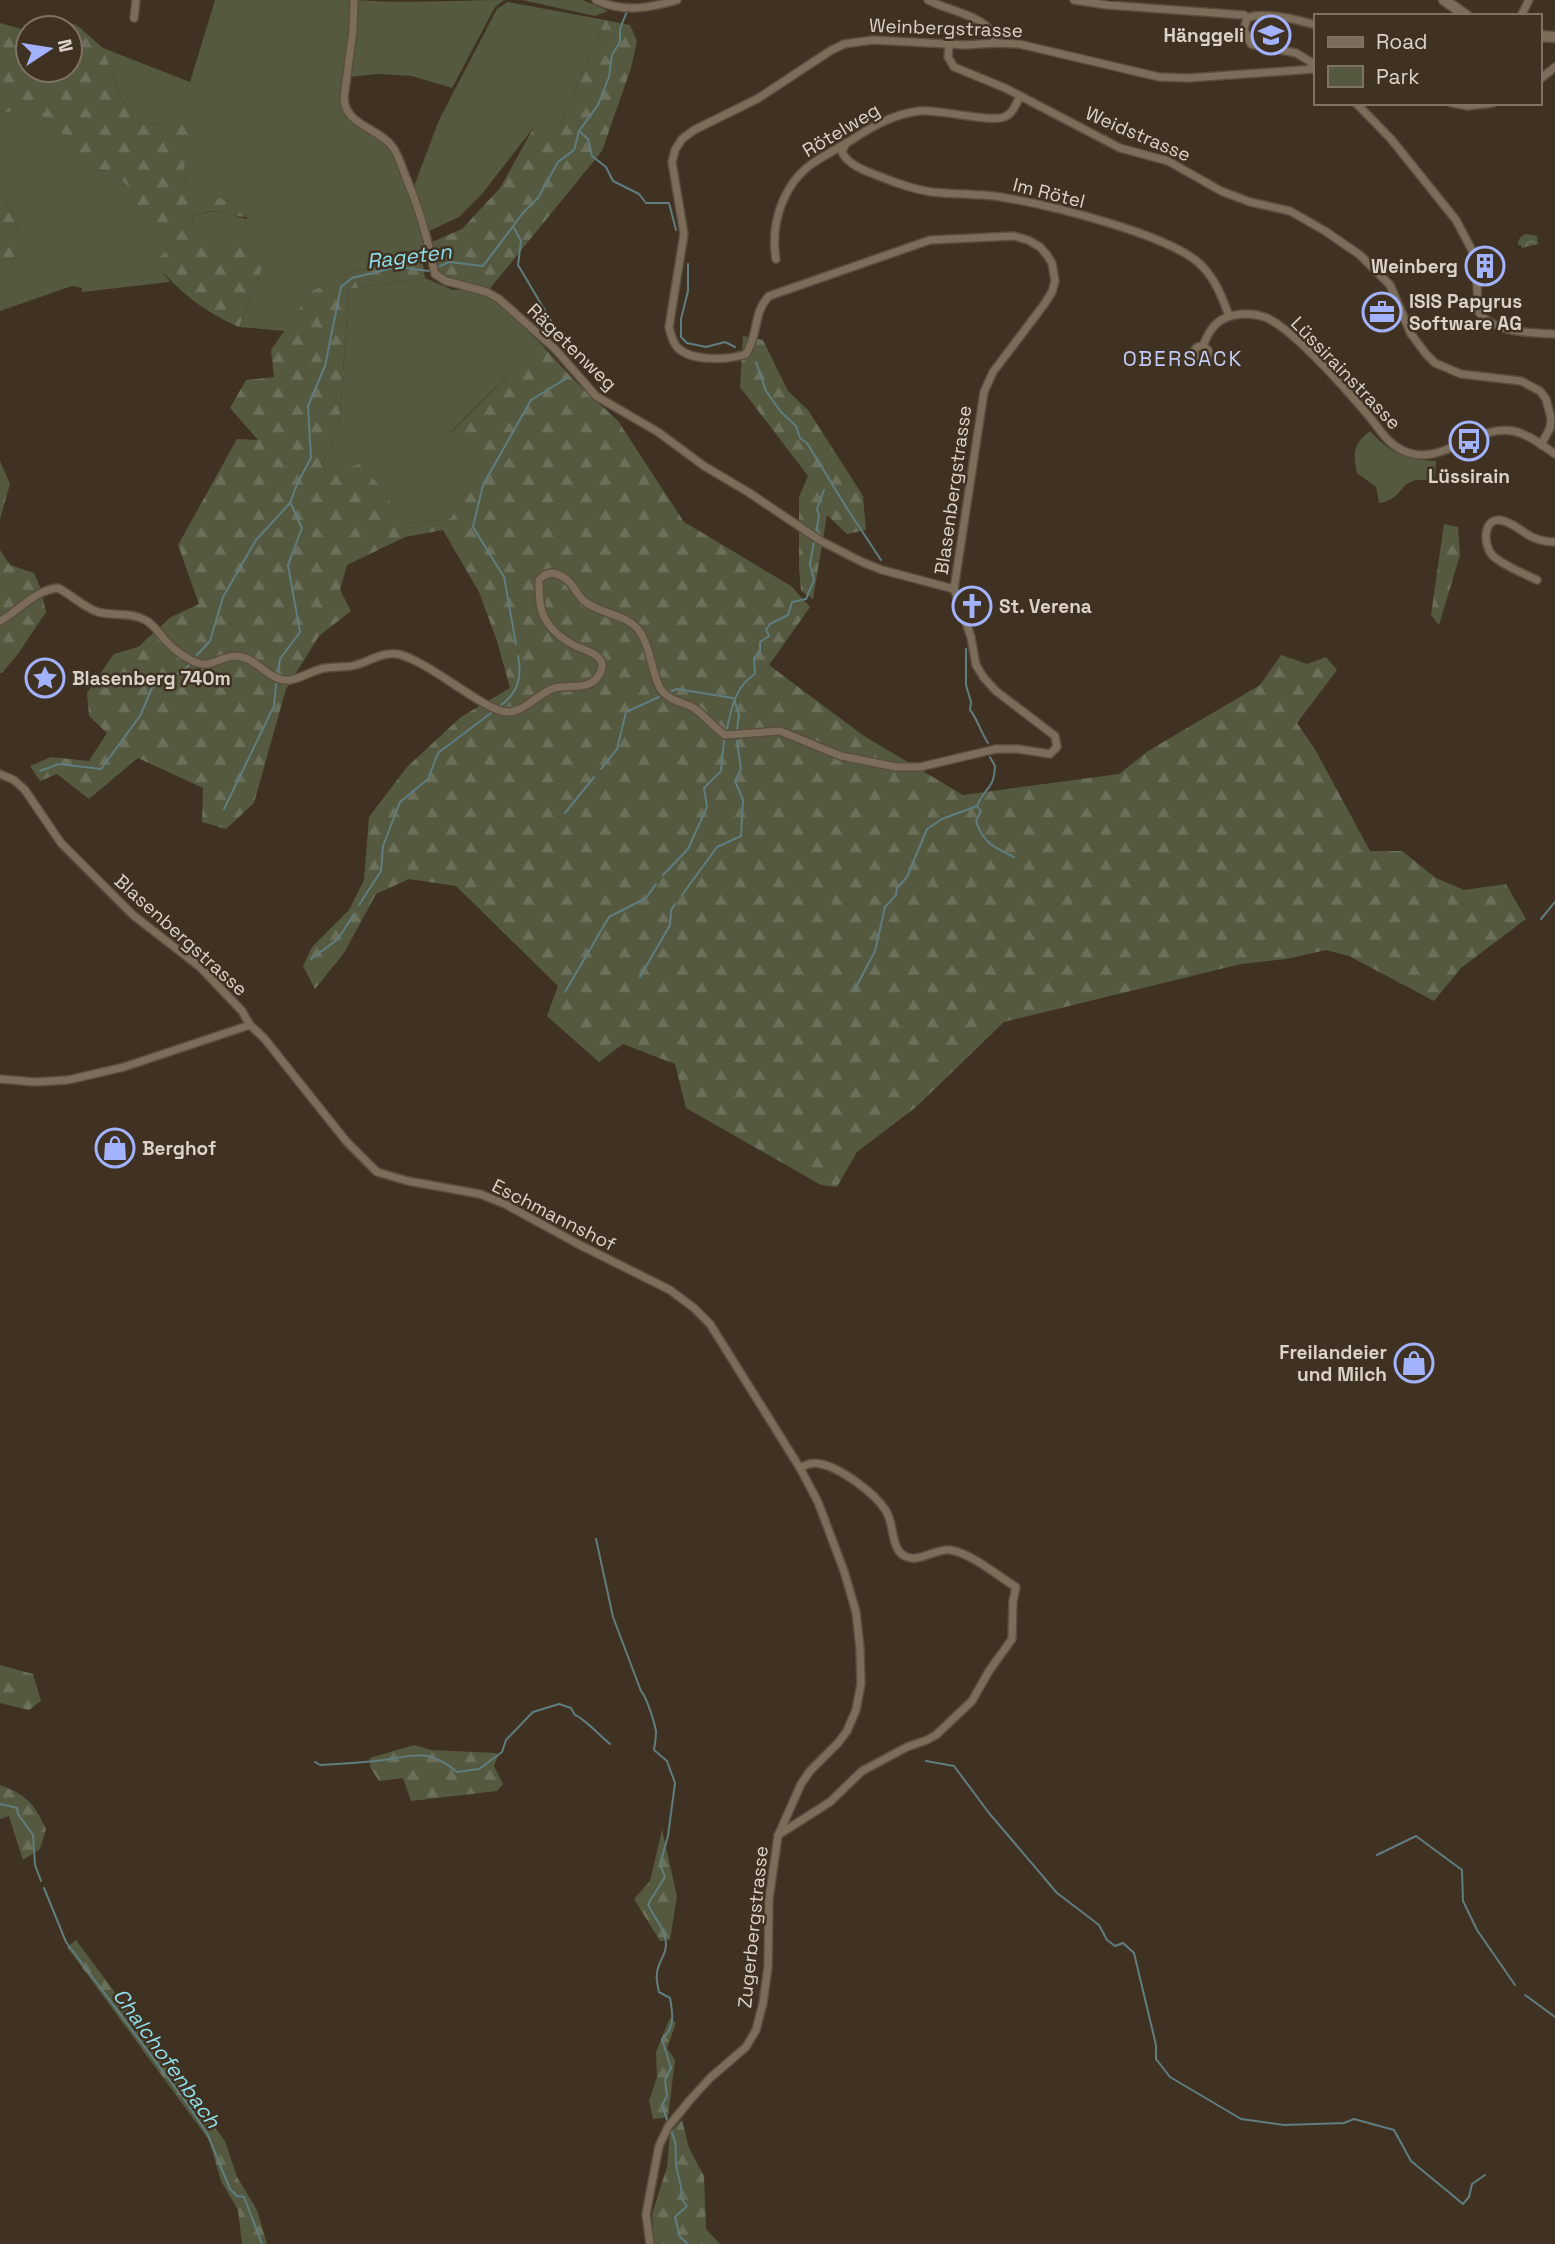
<svg xmlns="http://www.w3.org/2000/svg" width="1555" height="2244" font-family="'Space Grotesk',sans-serif">
<style>
.green{fill:#545940}
.forest{fill:url(#forest-firs)}
.park{fill:url(#park-crowns)}
.lines{fill:none;stroke-linecap:round;stroke-linejoin:round}
.stream{stroke:#607d7f;stroke-width:2}
.street-casing{stroke:#594e3f;stroke-width:10}
.secondary-casing{stroke:#594e3f;stroke-width:13}
.street{stroke:#7c6d5b;stroke-width:7}
.secondary{stroke:#7c6d5b;stroke-width:10}
.labels{text-anchor:middle;dominant-baseline:central;stroke-width:5;stroke-linejoin:round;paint-order:stroke}
.street-label{font-size:19px;fill:#dbd3c9;stroke:#403222}
.poi-label{font-size:19px;font-weight:bold;fill:#dbd3c9;stroke:#403222;text-anchor:start}
.water-label{font-size:21px;font-style:italic;fill:#90dfec;stroke:#403222}
.neighbourhood-label{font-size:21px;letter-spacing:2px;fill:#c1cbf5;stroke:#403222}
</style>
<defs>
<pattern id="forest-firs" width="22" height="20" patternUnits="userSpaceOnUse" patternTransform="scale(1.75)"><rect width="22" height="20" fill="#545940"/><path d="M5 1l3.5 6h-7zM16 11l3.5 6h-7z" fill="#6c705a"/></pattern>
<pattern id="park-crowns" width="20" height="18" patternUnits="userSpaceOnUse" patternTransform="scale(1.75)"><rect width="20" height="18" fill="#545940"/><path d="M2 6a3 3 0 1 1 6 0M12 15a3 3 0 1 1 6 0" fill="none" stroke="#6c705a"/></pattern>
</defs>
<rect width="100%" height="100%" fill="#403222"/>
<g class="green">
<path d="M215 0H351L352 29 343 108 390 147 395 156 422 227 424 244 422 258 352 272 312 291 285 331 239 327 262 270 222 245 196 232 192 217C211 207 227 213 247 219L246 206 222 199 184 183 186 113 158 125 136 123 120 96 103 48 190 82Z"/>
<path d="M357 0C406 4 455 0 504 0L495 7 452 88 412 76 379 74 348 77Z"/>
<polygon points="522,0 583,0 608,11 595,16"/>
<polygon points="508,2 605,20 558,131 534,127 482,194 459,217 427,232 413,189 439,120 497,9"/>
<path d="M27 106 44 117 53 132 68 135C77 169 77 170 112 171L132 190 140 215 167 250 156 262 170 282 82 292V288L72 286 0 311V262L29 253 0 191V114Z"/>
<polygon points="425,278 453,290 469,290 494,298 540,343 452,431 484,464 450,519 406,523 362,464 329,475 322,465 339,428 349,289"/>
<path d="M1370 431C1390 453 1406 460 1436 461L1435 477 1431 480C1425 481 1418 479 1413 481 1400 485 1399 501 1379 503L1376 487 1357 473C1353 453 1353 444 1370 431Z"/>
</g>
<g class="forest">
<path d="M53 16 78 26 103 48 120 96 136 123 158 125 186 113 196 124 186 137 184 183 222 199 246 206 260 215C233 223 219 202 192 217L196 232 222 245 245 233 262 270 239 327C206 313 177 291 155 262L167 250 140 215 132 190 112 171C77 170 77 170 68 135L53 132 44 117 27 107 0 114V23L28 31V70H70V28H48Z"/>
<polygon points="605,20 630,25 637,41 631,68 602,151 488,291 438,274 432,242 462,229 500,188 534,127 558,131"/>
<polygon points="0,191 29,253 0,262"/>
<polygon points="422,258 425,278 349,289 339,428 322,465 329,475 362,463 406,523 450,519 484,464 452,432 540,343 573,379 618,421 684,522 791,586 810,607 769,665 864,736 963,795 1119,774 1148,751 1260,685 1281,655 1307,664 1326,657 1337,670 1297,723 1316,751 1370,851 1402,851 1436,878 1464,890 1506,884 1526,919 1461,968 1434,1001 1349,956 1326,950 1286,959 1241,964 1004,1022 916,1107 857,1152 837,1187 821,1185 686,1108 675,1064 623,1044 599,1062 547,1016 558,986 456,886 409,879 376,894 344,953 315,989 303,966 312,947 349,910 364,880 369,817 407,767 461,717 510,688 497,641 479,592 443,530 405,537 347,565 340,590 351,611 319,636 286,689 254,803 226,829 202,822 203,788 138,758 89,799 57,774 40,781 30,766 51,757 89,761 107,733 89,716 87,693 114,654 138,647 171,617 199,604 178,545 237,439 258,440 230,408 246,380 274,377 271,350 312,291 352,272"/>
<polygon points="743,336 763,340 788,391 808,410 863,496 866,530 847,534 827,515 813,599 801,591 799,567 799,497 808,476 740,387"/>
<polygon points="0,461 10,484 0,519"/>
<polygon points="1444,524 1458,527 1460,555 1439,625 1431,615"/>
<polygon points="0,550 10,565 34,573 40,587 46,612 18,654 2,673 0,673"/>
<polygon points="0,1665 33,1674 41,1701 29,1710 0,1703"/>
<polygon points="414,1745 431,1750 496,1753 498,1756 494,1766 503,1784 497,1791 411,1801 403,1778 379,1781 370,1767 370,1758"/>
<path d="M0 1785C27 1795 34 1803 46 1829L40 1849 23 1860 9 1816 0 1819Z"/>
<polygon points="662,1830 677,1896 670,1940 660,1941 634,1899 650,1881"/>
<polygon points="76,1940 225,2141 237,2177 257,2210 267,2244 242,2244 238,2210 221,2181 209,2140 67,1947"/>
<polygon points="670,2018 676,2023 667,2048 675,2060 668,2117 653,2119 649,2101 657,2077 656,2052"/>
<polygon points="682,2120 689,2148 704,2176 706,2229 720,2244 654,2244 652,2214 667,2167 670,2132"/>
</g>
<path class="park" d="M1526 234 1537 236 1538 244 1522 248 1521 245H1518C1518 239 1521 236 1526 234Z"/>
<g class="lines">
<g class="stream">
<polyline points="579,131 588,139 592,156 606,167 613,181 639,194 646,203 669,203 676,230"/>
<polyline points="514,228 521,241 518,265 573,358"/>
<polyline points="688,264 688,291 681,319 681,337 687,343 706,347 725,342 735,347"/>
<polyline points="438,267 449,262 483,266 523,213 538,198 558,162 574,150 579,131 598,105 609,77 612,55 620,42 620,29 627,11"/>
<polyline points="756,362 766,391 781,412 796,426 800,438 807,443 848,510 881,560"/>
<polyline points="816,533 819,516 817,509 824,490"/>
<polyline points="516,644 504,577 473,527 483,485 531,400 567,378"/>
<path d="M966 649V685L971 702 970 710C977 718 981 733 988 743"/>
<polyline points="197,655 210,641 223,597 256,540 290,503 298,482 311,458 308,406 325,366 341,287 352,278 397,267 429,271 433,269"/>
<polyline points="278,672 280,659 300,632 288,565 302,528 291,504"/>
<polyline points="670,692 677,689 733,698"/>
<polyline points="734,699 739,715 737,729"/>
<path d="M501 705C519 692 522 676 518 656"/>
<path d="M727 729C732 706 735 687 755 674L754 658 760 651V642L769 636 766 630 770 624 788 615 792 602 806 599 814 580 810 564 814 542"/>
<polyline points="601,769 617,749 626,712 659,697"/>
<polyline points="40,771 59,764 101,769 140,716 152,688 184,670 189,665"/>
<path d="M977 806 981 811 976 821C983 843 994 847 1014 857"/>
<polyline points="224,809 274,706 276,684"/>
<polyline points="565,813 594,777"/>
<polyline points="663,875 688,849 707,807 704,788 721,771 724,741"/>
<polyline points="682,895 717,847 741,836 743,800 735,781 741,769 737,741"/>
<polyline points="359,905 381,871 383,846 400,802 428,779 438,753 491,713"/>
<polyline points="1541,919 1555,902"/>
<polyline points="311,959 338,939 354,914"/>
<polyline points="640,977 670,925 671,910 675,904"/>
<path d="M855 989 875 951 885 907 896 895 897 888 907 877 927 829 942 819 977 806C984 787 994 791 995 766L990 757"/>
<polyline points="565,992 609,917 646,898 656,884"/>
<path d="M596 1539 613 1617 641 1691C647 1698 654 1721 656 1731 656 1737 655 1744 654 1750L667 1761 675 1783 668 1836 660 1864 665 1877 648 1904C653 1917 666 1929 666 1944 666 1953 662 1957 659 1965 655 1974 657 1983 659 1992L670 1998C673 2014 675 2028 662 2039L671 2068 665 2080 667 2096 662 2105 668 2123"/>
<polyline points="926,1761 954,1766 989,1813 1057,1893 1099,1925 1107,1940 1115,1946 1123,1943 1134,1953 1156,2045 1156,2059 1170,2077 1241,2119 1284,2125 1344,2123 1354,2119 1394,2130 1411,2161 1463,2204 1469,2197 1472,2184 1485,2175"/>
<path d="M315 1762 320 1765C338 1764 356 1763 375 1761 410 1758 425 1745 457 1772L479 1769 502 1752 506 1740 533 1712 559 1704 571 1708 575 1715C585 1719 600 1736 610 1744"/>
<polyline points="0,1804 17,1808 18,1814 33,1835 35,1865 41,1881"/>
<polyline points="1377,1855 1416,1836 1462,1870 1463,1901 1477,1930 1515,1985"/>
<polyline points="44,1888 66,1942 186,2102 207,2133 230,2189 237,2196 244,2197 262,2244"/>
<polyline points="1525,1995 1555,2017"/>
<path d="M670 2128C678 2146 675 2147 676 2163 677 2178 683 2182 681 2198L687 2206 675 2217 680 2237 688 2244"/>
</g>
<defs>
<g id="street">
<path d="M354 0 353 30 344 98C345 125 376 127 391 145 398 153 401 165 405 175 419 207 428 239 435 274L446 281 487 292 499 299 556 350 596 396 658 432 704 466 748 492 821 541 862 562 882 570 954 589"/>
<path d="M596 0C623 13 650 8 677 0"/>
<path d="M928 0C949 12 991 15 996 43"/>
<path d="M1074 0 1107 5 1244 15 1247 18C1262 11 1300 20 1315 25"/>
<polyline points="1521,16 1529,0"/>
<polyline points="134,18 136,0"/>
<polyline points="1247,18 1244,30 1251,44 1296,53 1311,62 1312,69"/>
<polyline points="949,45 948,57 954,67 1005,88 1120,148 1168,161 1221,191 1250,202 1290,211 1325,231 1360,255 1390,285 1411,334 1426,354 1435,363 1461,374 1521,381 1540,391 1546,399 1551,418 1550,428 1541,445"/>
<polyline points="1539,80 1555,67"/>
<path d="M1356 103 1391 139 1456 220 1476 258 1478 311C1493 333 1531 333 1555 334"/>
<polyline points="1452,103 1468,106 1493,103"/>
<path d="M846 143 842 152C847 163 860 169 871 173 891 181 911 189 932 192 957 195 982 193 1006 198 1050 205 1171 235 1201 265 1216 280 1222 297 1229 316"/>
<path d="M776 259C770 224 783 184 813 163 825 155 838 148 850 141 871 127 893 114 919 111 939 109 991 123 1004 117 1013 114 1016 104 1020 96"/>
<path d="M1203 346 1208 350V356L1206 360 1200 361 1195 357 1194 351 1197 347 1203 346C1209 330 1217 318 1235 315 1246 313 1257 314 1267 318 1295 331 1346 389 1367 414 1378 426 1385 441 1400 449 1439 471 1474 424 1513 431 1528 434 1542 445 1555 454"/>
<path d="M1537 580C1523 573 1504 566 1493 556 1482 545 1483 514 1504 521 1526 529 1526 541 1555 542"/>
<path d="M0 621C20 610 35 590 58 588 72 595 83 607 98 612 113 616 131 612 145 620 154 624 160 635 167 642 174 650 188 660 198 663 215 669 226 649 248 659 262 666 273 682 290 680 302 678 313 670 325 668 335 666 346 668 356 665 370 661 382 652 397 654 429 660 485 713 509 712 526 711 539 692 555 688 572 684 593 692 601 671 608 653 580 650 570 643 560 637 549 627 544 617 539 606 539 592 539 580 546 572 554 571 563 577 573 582 576 594 584 601 601 615 627 613 640 632 652 649 652 680 663 692 671 701 682 702 692 707 704 714 713 727 725 735L780 731 841 756 896 767H920L996 749H1018L1050 754 1057 747 1055 736 996 691 984 678 976 665 971 637 954 589 984 392 993 372 1043 306 1052 292 1055 281 1052 263 1047 255 1040 247 1028 240 1014 236 930 240 769 296C753 312 759 334 746 354 729 360 691 362 677 347 672 341 671 335 669 327L684 234 672 162 675 150 682 139 694 130 757 99 830 51 844 44 873 40 966 45 996 43 1019 44 1159 77 1189 78 1315 69"/>
<polyline points="0,774 14,780 25,790 61,843 133,915 200,967 242,1011 250,1025 264,1038 346,1141 377,1172 408,1181 480,1194 505,1204 580,1245 670,1290 694,1308 710,1324 800,1468 818,1502 844,1571 856,1612 860,1648 861,1684 856,1710 847,1731 838,1743 810,1771 801,1784 778,1836 769,1899 768,1967 763,2003 756,2030 746,2047 710,2078 690,2100 668,2127 659,2146 646,2214 650,2244"/>
<polyline points="0,1079 35,1082 68,1080 124,1067 250,1025"/>
<path d="M778 1835 830 1802 862 1771 907 1747 927 1740 936 1735 972 1701 989 1671 1012 1639 1013 1601 1016 1587C998 1576 971 1553 950 1550 935 1548 917 1565 903 1555 891 1547 894 1523 886 1511 876 1494 841 1468 821 1464 813 1462 807 1464 800 1468"/>
</g>
<g id="secondary">
<polyline points="1444,0 1467,16"/>
<polyline points="1539,36 1555,37"/>
</g>
</defs>
<use href="#street" class="street-casing"/>
<use href="#secondary" class="secondary-casing"/>
<use href="#street" class="street"/>
<use href="#secondary" class="secondary"/>
</g>
<defs>
<symbol id="school-ring" viewBox="-11 -11 22 22"><circle r="9.5" fill="#403222" stroke="#a3b2fd" stroke-width="1.5"/><path d="M0-5L7-2L0 1L-7-2ZM-4 1L0 2.5L4 1V4Q0 6-4 4Z" fill="#a3b2fd"/></symbol>
<symbol id="building-ring" viewBox="-11 -11 22 22"><circle r="9.5" fill="#403222" stroke="#a3b2fd" stroke-width="1.5"/><path d="M-4-6H4V6H1V3H-1V6H-4ZM-2.5-4.3h1.7v1.8h-1.7ZM.8-4.3h1.7v1.8H.8ZM-2.5-1h1.7V.8h-1.7ZM.8-1h1.7V.8H.8Z" fill="#a3b2fd"/></symbol>
<symbol id="office-ring" viewBox="-11 -11 22 22"><circle r="9.5" fill="#403222" stroke="#a3b2fd" stroke-width="1.5"/><path d="M-6-3h4V-5.5h4V-3h4V5H-6ZM-1-4.5V-3h2v-1.5ZM-6 0V1H6V0Z" fill="#a3b2fd"/></symbol>
<symbol id="bus-ring" viewBox="-11 -11 22 22"><circle r="9.5" fill="#403222" stroke="#a3b2fd" stroke-width="1.5"/><path d="M-5-6H5V4H4V6H2V4H-2V6H-4V4H-5ZM-3.5-4V0h7V-4ZM-3.5 1.2v1.5H-2V1.2ZM2 1.2v1.5H3.5V1.2Z" fill="#a3b2fd"/></symbol>
<symbol id="church-ring" viewBox="-11 -11 22 22"><circle r="9.5" fill="#403222" stroke="#a3b2fd" stroke-width="1.5"/><path d="M-1.2-6h2.4v3.5h3.3v2.4h-3.3V6h-2.4V-.1h-3.3v-2.4h3.3Z" fill="#a3b2fd"/></symbol>
<symbol id="sight-ring" viewBox="-11 -11 22 22"><circle r="9.5" fill="#403222" stroke="#a3b2fd" stroke-width="1.5"/><path d="M0-6L1.8-2.2L6-1.7L2.9 1.2L3.7 5.4L0 3.3L-3.7 5.4L-2.9 1.2L-6-1.7L-1.8-2.2Z" fill="#a3b2fd"/></symbol>
<symbol id="shop-ring" viewBox="-11 -11 22 22"><circle r="9.5" fill="#403222" stroke="#a3b2fd" stroke-width="1.5"/><path d="M-5-2.5h2.3a2.7 3.5 0 0 1 5.4 0H5L5.5 6h-11ZM-1.5-2.5h3a1.5 2.3 0 0 0-3 0Z" fill="#a3b2fd"/></symbol>
</defs>
<g fill-rule="evenodd">
<use href="#school-ring" x="1249" y="13" width="44" height="44"/>
<use href="#building-ring" x="1463" y="244" width="44" height="44"/>
<use href="#office-ring" x="1360" y="290" width="44" height="44"/>
<use href="#bus-ring" x="1447" y="419" width="44" height="44"/>
<use href="#church-ring" x="950" y="584" width="44" height="44"/>
<use href="#sight-ring" x="23" y="656" width="44" height="44"/>
<use href="#shop-ring" x="93" y="1126" width="44" height="44"/>
<use href="#shop-ring" x="1392" y="1341" width="44" height="44"/>
</g>
<g class="labels">
<g class="street-label">
<text transform="translate(946 28) rotate(2)">Weinbergstrasse</text>
<text transform="translate(841 130) rotate(-31)">Rötelweg</text>
<text transform="translate(1138 134) rotate(23)">Weidstrasse</text>
<text transform="translate(1049 193) rotate(14)">Im Rötel</text>
<text transform="translate(572 347) rotate(44)">Rägetenweg</text>
<text transform="translate(1346 373) rotate(46)">Lüssirainstrasse</text>
<text transform="translate(953 490) rotate(-82)">Blasenbergstrasse</text>
<text transform="translate(181 935) rotate(42)">Blasenbergstrasse</text>
<text transform="translate(554 1215) rotate(27)">Eschmannshof</text>
<text transform="translate(753 1927) rotate(-84)">Zugerbergstrasse</text>
</g>
<g class="poi-label">
<text x="1244" y="35" text-anchor="end">Hänggeli</text>
<text x="1458" y="266" text-anchor="end">Weinberg</text>
<text x="1409" y="301">ISIS Papyrus<tspan x="1409" dy="22">Software AG</tspan></text>
<text x="1469" y="476" text-anchor="middle">Lüssirain</text>
<text x="999" y="606">St. Verena</text>
<text x="72" y="678">Blasenberg 740m</text>
<text x="142" y="1148">Berghof</text>
<text x="1387" y="1352" text-anchor="end">Freilandeier<tspan x="1387" dy="22">und Milch</tspan></text>
</g>
<g class="water-label">
<text transform="translate(409 256) rotate(-7)">Rageten</text>
<text transform="translate(167 2058) rotate(54)">Chalchofenbach</text>
</g>
<g class="neighbourhood-label">
<text x="1183" y="358">OBERSACK</text>
</g>
</g>
<rect x="1314" y="14" width="228" height="91" fill="#403222" stroke="#7e7265" stroke-width="2"/>
<rect x="1328" y="37" width="35" height="10" fill="#7c6d5b" stroke="#7e7265" stroke-width="2"/>
<text x="1376" y="49" font-size="21" fill="#dbd3c9">Road</text>
<rect x="1328" y="66" width="35" height="21" fill="#545940" stroke="#7e7265" stroke-width="2"/>
<text x="1376" y="84" font-size="21" fill="#dbd3c9">Park</text>
<g transform="translate(49 49) rotate(78)"><circle r="33" fill="#403222" stroke="#7e7265" stroke-width="2"/>
<path d="M0-5L12 26L0 18L-12 26Z" fill="#a3b2fd"/>
<text y="-10" font-size="19" font-weight="bold" text-anchor="middle" fill="#dbd3c9">N</text>
</g>
</svg>
